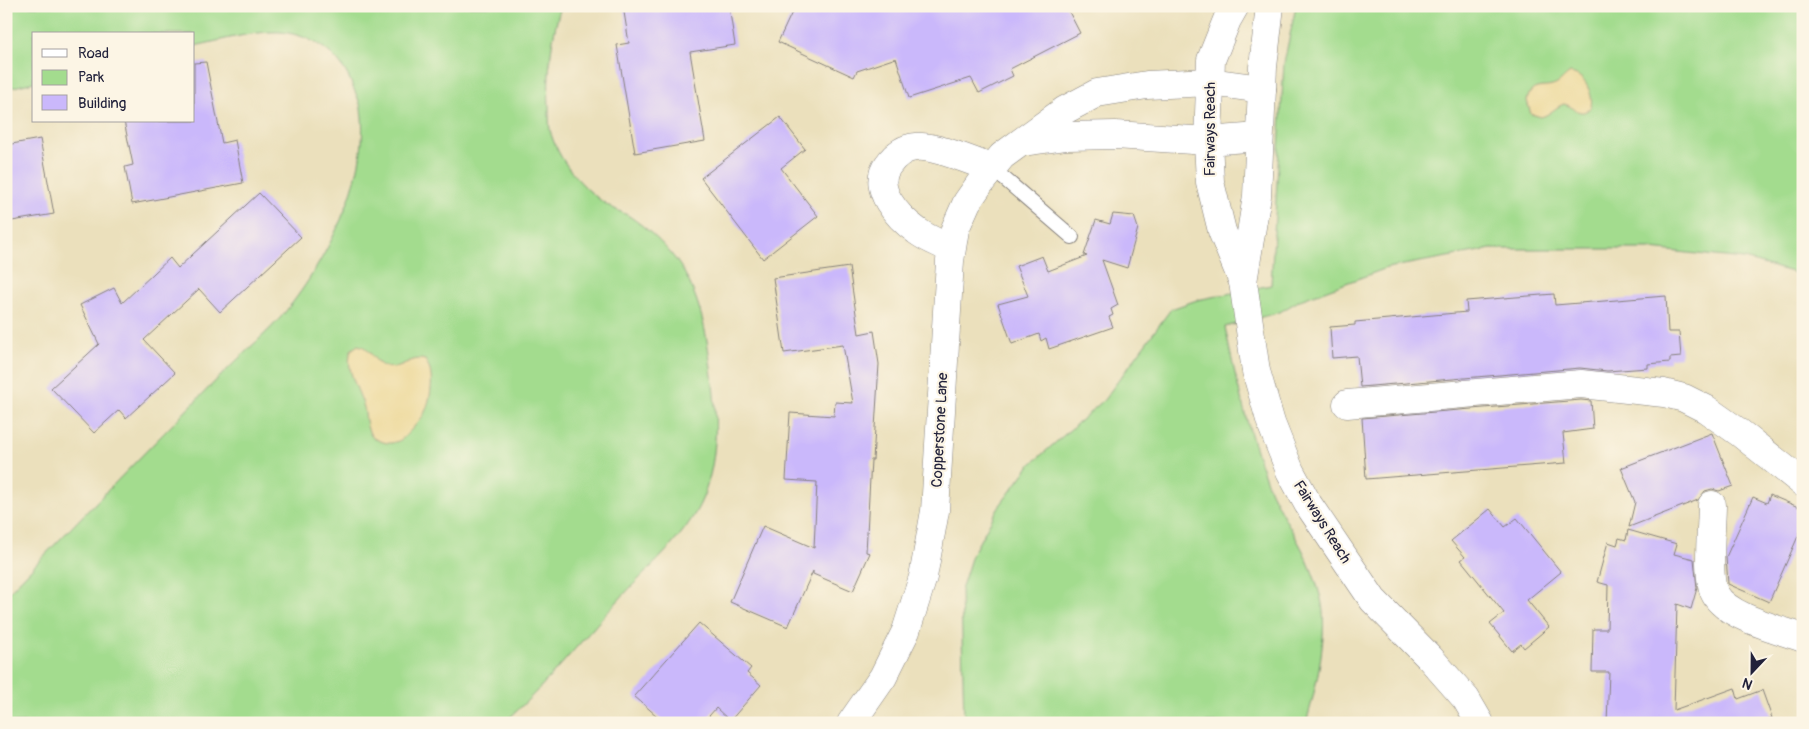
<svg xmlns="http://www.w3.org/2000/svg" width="1809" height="729" font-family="Pangolin,sans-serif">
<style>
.green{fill:#a3dc8e;stroke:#627f64}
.sand{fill:#eeda9e;stroke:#887e6c}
.building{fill:#cab8fb}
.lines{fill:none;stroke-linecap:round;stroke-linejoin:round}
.service-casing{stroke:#86817c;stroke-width:16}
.minor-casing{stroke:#86817c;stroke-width:29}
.service{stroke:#fff;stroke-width:14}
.minor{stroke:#fff;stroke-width:28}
.labels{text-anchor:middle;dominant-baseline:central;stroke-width:4.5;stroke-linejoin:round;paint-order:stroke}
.street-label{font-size:15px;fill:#22223b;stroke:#fcf5e5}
</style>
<rect width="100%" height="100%" fill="#fcf5e5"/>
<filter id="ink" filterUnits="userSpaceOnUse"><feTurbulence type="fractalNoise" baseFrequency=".02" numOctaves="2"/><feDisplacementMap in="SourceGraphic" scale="10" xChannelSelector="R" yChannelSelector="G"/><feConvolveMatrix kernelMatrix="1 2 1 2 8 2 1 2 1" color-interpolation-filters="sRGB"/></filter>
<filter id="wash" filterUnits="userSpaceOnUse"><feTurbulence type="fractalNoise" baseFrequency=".0096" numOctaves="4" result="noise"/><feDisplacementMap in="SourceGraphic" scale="20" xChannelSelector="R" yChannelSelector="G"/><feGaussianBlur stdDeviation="1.12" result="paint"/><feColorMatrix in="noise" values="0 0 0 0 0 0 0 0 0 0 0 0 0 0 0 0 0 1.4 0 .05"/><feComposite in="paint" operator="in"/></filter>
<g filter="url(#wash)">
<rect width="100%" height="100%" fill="#ebe0bc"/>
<g class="green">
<path d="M6 6H561C551 39 547 74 549 108 549 115 549 123 550 130 557 159 582 188 606 204 613 209 622 212 629 216 647 228 663 243 676 260 697 288 706 328 710 361 716 404 720 447 706 489 692 534 646 569 616 603 579 643 545 686 504 723H6V595C59 540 112 486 166 431 189 408 212 384 236 361 251 346 267 333 281 317 323 268 372 176 361 109 360 100 354 91 351 82 340 56 316 38 288 33 262 28 220 41 194 46V34H34V82L6 89Z"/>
<path d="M1296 6H1803V275L1744 259 1651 249H1491L1387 268 1300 300 1280 312 1225 327C1235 377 1247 427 1264 474 1273 501 1289 524 1302 549 1309 563 1316 580 1320 595 1330 629 1316 689 1306 723H964L961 590 972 555 998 508 1030 465 1104 400 1171 309 1197 300 1271 285 1284 63Z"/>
</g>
<g class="sand">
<path d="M1570 73C1573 74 1576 74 1578 76 1587 80 1595 100 1590 108 1580 118 1575 107 1564 104 1555 107 1550 115 1541 117L1531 114 1527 101C1531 81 1545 91 1557 84 1562 81 1565 76 1570 73Z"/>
<path d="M358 345C372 347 373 364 386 367 400 371 411 355 425 360 436 374 431 401 423 416 419 421 415 426 410 431 406 435 402 441 395 442 388 445 380 441 373 438 364 427 367 416 363 404 357 387 345 368 351 350Z"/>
</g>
<g id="blocks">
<g class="building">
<polygon points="623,6 729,6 735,45 690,52 705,141 635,153 617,45 629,43"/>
<polygon points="795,6 1066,6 1080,33 1010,69 1013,76 979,93 971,78 909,98 896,58 857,71 854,77 778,42"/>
<polygon points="206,62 222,143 235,140 243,183 132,204 125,167 133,165 124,121 194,121 194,63"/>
<polygon points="780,117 805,149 781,168 818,216 763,259 701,178"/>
<polygon points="40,139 54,214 6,222 6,145"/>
<polygon points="259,193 301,237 220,312 199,289 144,340 175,373 126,418 119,410 94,433 51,388 99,344 80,305 114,288 122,303 170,258 178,268"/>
<polygon points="1113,214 1134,216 1138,228 1127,268 1102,260 1118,305 1111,309 1113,315 1109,317 1113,327 1049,349 1046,338 1041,341 1039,334 1012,344 998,304 1028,296 1016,266 1042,256 1048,271 1087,256 1084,255 1096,220 1110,224"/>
<polygon points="849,267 859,334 874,331 879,364 873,460 871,460 866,552 870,553 853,591 813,574 813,571 788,627 730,602 763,526 814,548 817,482 786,480 790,413 834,416 835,402 853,403 843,345 784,353 773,278"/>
<polygon points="1554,294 1555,305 1666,296 1668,332 1679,332 1681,357 1670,358 1670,362 1648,364 1648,368 1607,371 1580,368 1360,387 1357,356 1332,358 1330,327 1355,325 1355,322 1467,312 1466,301"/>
<polygon points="1581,400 1591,401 1593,429 1563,433 1566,463 1366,479 1362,418"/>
<polygon points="1712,433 1733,486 1719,491 1712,489 1705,491 1698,500 1629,527 1635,502 1621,468"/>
<polygon points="1770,495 1803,509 1803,525 1769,602 1728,584 1726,557 1753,497 1767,503"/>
<polygon points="1490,509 1505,527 1517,518 1561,572 1527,600 1549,627 1524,648 1521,644 1512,651 1490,624 1504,613 1461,560 1465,557 1451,541"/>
<polygon points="1628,530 1677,544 1674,554 1694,559 1697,588 1691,609 1677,604 1674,710 1735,688 1738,699 1762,690 1772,718 1757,723 1607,723 1609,672 1592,672 1593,629 1607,629 1608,585 1597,582 1608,542 1617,545 1619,538 1626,540"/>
<polygon points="699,623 751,668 747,673 761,685 730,721 716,708 703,723 665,723 634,696"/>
</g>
</g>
</g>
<g filter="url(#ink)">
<use href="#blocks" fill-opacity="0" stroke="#86817c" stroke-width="1"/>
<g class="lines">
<defs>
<polyline id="service" points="993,169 1072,237"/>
<g id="minor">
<polyline points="1235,6 1227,20 1211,60 1208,141 1210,182 1222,231 1243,282 1256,371 1271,423 1290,471 1308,504 1373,600 1430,658 1466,699 1480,723"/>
<polyline points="1023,142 1067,136 1115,135 1208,141 1259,137"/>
<path d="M951 249C940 243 927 239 917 231 899 218 870 188 888 165 895 155 903 148 916 147 934 145 974 162 993 169"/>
<polyline points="1243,282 1257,196 1263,67 1270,6"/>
<polyline points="1347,404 1581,384 1664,393 1684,398 1706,409 1740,433 1803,483"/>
<path d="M1712 505C1712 525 1706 578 1715 594 1727 617 1778 629 1803 638"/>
<polyline points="851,723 883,677 906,631 923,577 935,511 950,261 955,229 967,202 981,182 1002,156 1065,110 1097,93 1147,85 1210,82 1262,89"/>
</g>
</defs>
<use href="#service" class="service-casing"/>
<use href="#minor" class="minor-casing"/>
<use href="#service" class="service"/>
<use href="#minor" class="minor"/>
</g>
</g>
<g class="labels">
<g class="street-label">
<text transform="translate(1210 129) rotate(-90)">Fairways Reach</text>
<text transform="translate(940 430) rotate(-87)">Copperstone Lane</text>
<text transform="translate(1322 522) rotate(58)">Fairways Reach</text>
</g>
</g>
<rect width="1809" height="729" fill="none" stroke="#fcf5e5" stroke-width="25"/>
<rect x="32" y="32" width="162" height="90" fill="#fcf5e5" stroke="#a5a1a1"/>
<rect x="42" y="49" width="25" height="8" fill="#ffffff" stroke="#a5a1a1"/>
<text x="78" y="58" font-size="15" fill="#22223b">Road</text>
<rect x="42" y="70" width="25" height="15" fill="#a3dc8e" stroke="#a5a1a1"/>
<text x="78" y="82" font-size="15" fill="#22223b">Park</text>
<rect x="42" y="95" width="25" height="15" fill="#cab8fb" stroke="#a5a1a1"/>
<text x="78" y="108" font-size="15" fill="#22223b">Building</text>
<g transform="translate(1752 672) rotate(202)" stroke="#fcf5e5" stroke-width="4" paint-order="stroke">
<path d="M0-4L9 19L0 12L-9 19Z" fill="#22223b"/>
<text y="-8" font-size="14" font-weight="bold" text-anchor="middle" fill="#22223b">N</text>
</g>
</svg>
